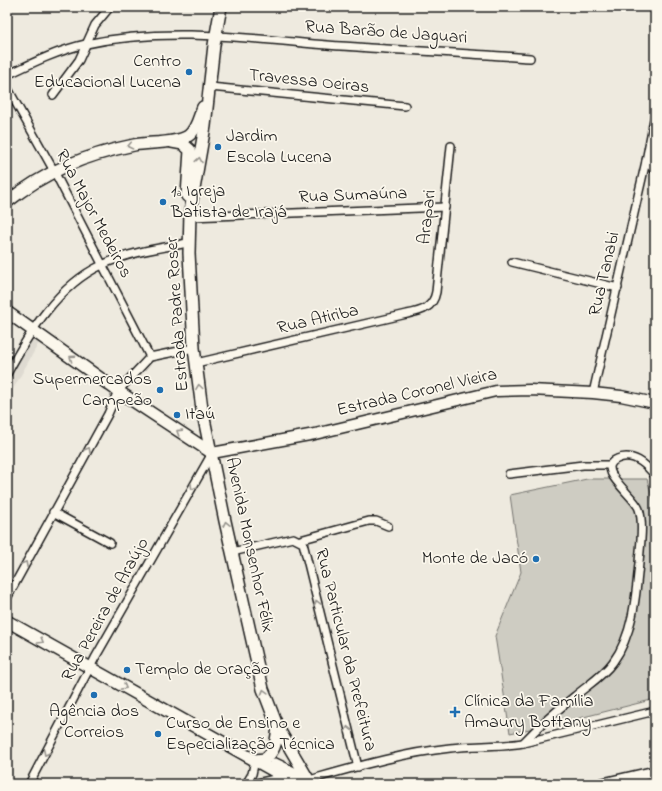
<svg xmlns="http://www.w3.org/2000/svg" width="662" height="791" font-family="'Indie Flower',sans-serif">
<style>
.built{fill:#dedad1}
.green{fill:#ceccc2;stroke:#75746f}
.lines{fill:none;stroke-linecap:round;stroke-linejoin:round}
.street-casing{stroke:#1c1c1c;stroke-width:10}
.secondary-casing{stroke:#1c1c1c;stroke-width:13}
.primary-casing{stroke:#1c1c1c;stroke-width:14}
.street{stroke:#fbf7ec;stroke-width:7}
.secondary{stroke:#fbf7ec;stroke-width:10}
.primary{stroke:#fbf7ec;stroke-width:11}
.oneway{stroke:#97948e}
.poi-dot{fill:#1f6fb2;stroke:#fbf7ec;stroke-width:1.5}
.labels{text-anchor:middle;dominant-baseline:central;stroke-width:3.5;stroke-linejoin:round;paint-order:stroke}
.street-label{font-size:18px;fill:#1c1c1c;stroke:#fbf7ec}
.poi-label{font-size:18px;fill:#1c1c1c;stroke:#fbf7ec;text-anchor:start}
</style>
<rect width="100%" height="100%" fill="#eeeadf"/>
<filter id="ink" filterUnits="userSpaceOnUse"><feTurbulence type="fractalNoise" baseFrequency=".025" numOctaves="2"/><feDisplacementMap in="SourceGraphic" scale="8" xChannelSelector="R" yChannelSelector="G"/><feConvolveMatrix kernelMatrix="1 2 1 2 8 2 1 2 1" color-interpolation-filters="sRGB"/></filter>
<g filter="url(#ink)">
<polygon class="built" points="27,332 41,339 7,400 7,368"/>
<polygon class="green" points="587,479 647,479 655,508 655,699 564,722 510,733 495,636 521,572 510,495"/>
<g class="lines">
<defs>
<g id="street">
<path d="M7 75C32 63 59 50 86 44 166 27 246 38 327 45 394 50 462 53 530 58"/>
<polyline points="7,87 54,171 150,357"/>
<polyline points="210,87 405,106"/>
<polyline points="53,95 79,60 95,25 110,7"/>
<polyline points="655,114 646,161 655,171"/>
<polyline points="190,217 445,207"/>
<polyline points="512,262 618,288"/>
<path d="M196 363 407 314C422 311 433 308 436 292L451 146"/>
<path d="M7 374C29 333 58 285 102 265 129 252 160 248 188 243"/>
<polyline points="593,393 646,161"/>
<polyline points="509,474 583,465 610,465"/>
<polyline points="53,512 110,543"/>
<polyline points="300,540 369,521 376,521 388,526"/>
<polyline points="232,552 293,538 303,543 358,767"/>
<polyline points="7,598 108,414 118,391 150,357 194,348"/>
<path d="M523 743C539 726 556 711 575 696 588 685 603 676 613 662 633 635 636 596 639 563 640 547 644 524 639 509 635 496 594 469 617 459 632 452 646 464 655 476"/>
<path d="M309 780C355 767 402 753 450 748 474 745 499 747 523 743L655 711"/>
<polyline points="29,784 95,658 211,455"/>
<polyline points="246,784 252,774 255,760"/>
<polyline points="252,784 284,777"/>
</g>
<polyline id="secondary" points="212,453 315,434 496,391 530,390 593,393 621,396 655,403"/>
<g id="primary">
<polyline points="221,7 214,45 205,126 190,212 189,253 194,348 202,409 225,521 263,689 278,728 311,784"/>
<polyline points="172,142 183,144 190,150 187,196"/>
<path d="M7 202C46 171 85 155 134 145 149 142 176 144 188 136 197 130 199 116 203 107"/>
<polyline points="7,312 118,391 212,453"/>
<polyline points="7,621 297,784"/>
<path d="M255 760 265 759C276 750 276 741 278 728"/>
<polyline points="275,764 308,780"/>
<polyline points="603,784 655,772"/>
</g>
</defs>
<use href="#street" class="street-casing"/>
<use href="#secondary" class="secondary-casing"/>
<use href="#primary" class="primary-casing"/>
<use href="#street" class="street"/>
<use href="#secondary" class="secondary"/>
<use href="#primary" class="primary"/>
</g>
<defs><path id="oneway-chevron" d="M-2-3.5L2.5 0L-2 3.5" fill="none" stroke-width="1.6" stroke-linecap="round" stroke-linejoin="round"/></defs>
<g class="oneway">
<use href="#oneway-chevron" transform="translate(130 146) rotate(168)"/>
<use href="#oneway-chevron" transform="translate(199 160) rotate(-80)"/>
<use href="#oneway-chevron" transform="translate(72 358) rotate(-145)"/>
<use href="#oneway-chevron" transform="translate(199 387) rotate(-98)"/>
<use href="#oneway-chevron" transform="translate(179 432) rotate(-147)"/>
<use href="#oneway-chevron" transform="translate(88 450) rotate(-61)"/>
<use href="#oneway-chevron" transform="translate(193 487) rotate(120)"/>
<use href="#oneway-chevron" transform="translate(226 524) rotate(-102)"/>
<use href="#oneway-chevron" transform="translate(25 564) rotate(-62)"/>
<use href="#oneway-chevron" transform="translate(317 603) rotate(-103)"/>
<use href="#oneway-chevron" transform="translate(41 641) rotate(30)"/>
<use href="#oneway-chevron" transform="translate(124 687) rotate(29)"/>
<use href="#oneway-chevron" transform="translate(264 692) rotate(-106)"/>
<use href="#oneway-chevron" transform="translate(348 729) rotate(-104)"/>
<use href="#oneway-chevron" transform="translate(46 753) rotate(117)"/>
</g>
</g>
<g class="poi-dot">
<circle cx="189" cy="72" r="4"/>
<circle cx="218" cy="147" r="4"/>
<circle cx="163" cy="202" r="4"/>
<circle cx="160" cy="390" r="4"/>
<circle cx="177" cy="415" r="4"/>
<circle cx="536" cy="559" r="4"/>
<circle cx="127" cy="670" r="4"/>
<circle cx="94" cy="695" r="4"/>
<path d="M453 706h4v4h4v4h-4v4h-4v-4h-4v-4h4z"/>
<circle cx="158" cy="734" r="4"/>
</g>
<g class="labels">
<g class="street-label">
<text transform="translate(386 33) rotate(4)">Rua Barão de Jaguari</text>
<text transform="translate(309 82) rotate(6)">Travessa Oeiras</text>
<text transform="translate(353 196) rotate(-2)">Rua Sumaúna</text>
<text transform="translate(93 214) rotate(62)">Rua Major Medeiros</text>
<text transform="translate(428 217) rotate(-84)">Arapari</text>
<text transform="translate(605 274) rotate(-77)">Rua Tanabi</text>
<text transform="translate(178 314) rotate(-94)">Estrada Padre Roser</text>
<text transform="translate(318 320) rotate(-13)">Rua Atiriba</text>
<text transform="translate(417 393) rotate(-13)">Estrada Coronel Vieira</text>
<text transform="translate(249 545) rotate(78)">Avenida Monsenhor Félix</text>
<text transform="translate(106 610) rotate(-61)">Rua Pereira de Araújo</text>
<text transform="translate(345 650) rotate(76)">Rua Particular da Prefeitura</text>
</g>
<g class="poi-label">
<text x="181" y="62" text-anchor="end">Centro<tspan x="181" dy="21">Educacional Lucena</tspan></text>
<text x="226" y="137">Jardim<tspan x="226" dy="21">Escola Lucena</tspan></text>
<text x="171" y="192">1ª Igreja<tspan x="171" dy="21">Batista de Irajá</tspan></text>
<text x="152" y="380" text-anchor="end">Supermercados<tspan x="152" dy="21">Campeão</tspan></text>
<text x="185" y="415">Itaú</text>
<text x="528" y="559" text-anchor="end">Monte de Jacó</text>
<text x="135" y="670">Templo de Oração</text>
<text x="464" y="702">Clínica da Família<tspan x="464" dy="21">Amaury Bottany</tspan></text>
<text x="94" y="712" text-anchor="middle">Agência dos<tspan x="94" dy="21">Correios</tspan></text>
<text x="166" y="724">Curso de Ensino e<tspan x="166" dy="21">Especialização Técnica</tspan></text>
</g>
</g>
<rect width="662" height="791" fill="none" stroke="#fbf7ec" stroke-width="24"/>
<rect x="12" y="12" width="638" height="767" fill="none" stroke="#1c1c1c" stroke-width="1.5" filter="url(#ink)"/>
</svg>
